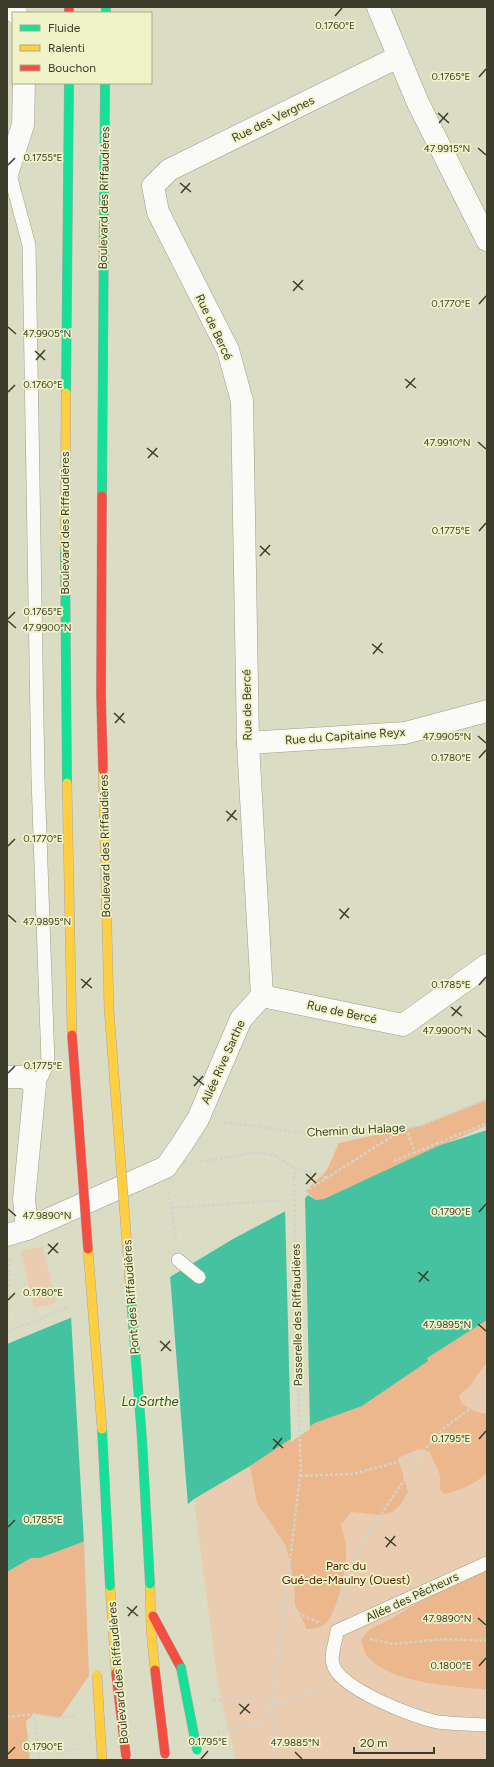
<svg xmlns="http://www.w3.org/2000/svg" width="494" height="1767" font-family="Figtree,sans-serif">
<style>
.green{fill:#eacdb0}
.forest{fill:#ecb78d}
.water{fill:#45c2a0}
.pier{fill:#dbdcc4}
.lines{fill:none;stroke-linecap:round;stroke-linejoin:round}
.lane-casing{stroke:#9d9e8b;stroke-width:14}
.street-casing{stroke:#9d9e8b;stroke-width:23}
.fast-casing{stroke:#b1a49f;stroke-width:10}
.slow-casing{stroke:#b1a49f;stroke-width:10}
.jam-casing{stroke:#b1a49f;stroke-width:10}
.path{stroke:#d2d4cc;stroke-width:2.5;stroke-dasharray:3 2;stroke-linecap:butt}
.lane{stroke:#fafaf6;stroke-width:13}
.street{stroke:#fafaf6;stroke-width:22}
.fast{stroke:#16e098;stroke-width:9}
.slow{stroke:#ffcf43;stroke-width:9}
.jam{stroke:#f24e42;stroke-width:9}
.fast-bridge-casing{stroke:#b1a49f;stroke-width:10;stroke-linecap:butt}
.slow-bridge-casing{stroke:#b1a49f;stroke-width:10;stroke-linecap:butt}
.jam-bridge-casing{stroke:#b1a49f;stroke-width:10;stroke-linecap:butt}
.path-bridge{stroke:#d2d4cc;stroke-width:2.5;stroke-dasharray:3 2;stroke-linecap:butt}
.fast-bridge{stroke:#16e098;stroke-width:9}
.slow-bridge{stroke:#ffcf43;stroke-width:9}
.jam-bridge{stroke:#f24e42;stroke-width:9}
.ticks{fill:none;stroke:#3b3c2a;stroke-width:1.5}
.labels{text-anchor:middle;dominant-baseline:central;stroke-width:3.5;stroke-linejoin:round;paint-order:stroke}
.street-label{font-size:12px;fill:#3b3c2a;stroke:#f0f3c7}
.park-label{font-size:12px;fill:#4e2100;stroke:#f0f3c7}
.water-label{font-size:13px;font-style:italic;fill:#2f4d42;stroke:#f0f3c7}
.ticks-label{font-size:10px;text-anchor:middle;fill:#3b3c2a;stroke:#f0f3c7;stroke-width:3.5;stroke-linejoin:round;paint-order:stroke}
</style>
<rect width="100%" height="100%" fill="#dbdcc4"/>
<g class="green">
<polygon points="43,1246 56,1303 34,1308 21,1251"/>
<polygon points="487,1320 487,1760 236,1760 218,1685 194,1499"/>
</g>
<g class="forest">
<polygon points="487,1099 487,1125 324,1199 316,1200 306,1191 327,1170 339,1143 422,1125"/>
<path d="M487 1320V1362L468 1388 459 1395 461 1403 476 1412 487 1414V1473C475 1484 461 1490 445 1494L440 1489V1475L430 1452 419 1449 398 1458 408 1492C392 1523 381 1514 351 1512L341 1525C343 1533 346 1541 346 1549 348 1564 337 1612 327 1622 321 1628 315 1628 307 1629L295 1605 294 1581 286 1546 257 1503 250 1466 315 1423 362 1406 427 1361 426 1358Z"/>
<polygon points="84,1541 89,1676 60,1718 34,1714 26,1721 30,1760 7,1760 7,1572 31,1558 40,1558"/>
<path d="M487 1561V1690C451 1685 391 1685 366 1655 364 1651 363 1645 361 1640L370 1629 389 1620Z"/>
</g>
<polygon class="water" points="487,1130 487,1320 427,1358 428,1361 362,1406 315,1423 250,1466 194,1499 181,1510 124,1506 125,1526 40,1558 31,1558 7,1572 7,1344 170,1277 233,1239 299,1204 308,1195 316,1200 324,1199 438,1146"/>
<g class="pier">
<polygon points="305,1195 310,1429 291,1442 285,1209 298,1202"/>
<polygon points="170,1275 188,1506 181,1512 126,1508 127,1527 84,1543 71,1316"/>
</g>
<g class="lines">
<defs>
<g id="lane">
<polyline points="9,171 29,245 38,779 48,1063 41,1078 35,1085"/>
<polyline points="178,1260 199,1277"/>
<path d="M487 1563 337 1631C336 1641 330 1655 333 1664 338 1688 415 1718 438 1722 454 1724 471 1724 487 1725"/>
</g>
<g id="street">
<polyline points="15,7 16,13"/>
<polyline points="378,7 418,103 487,240"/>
<polyline points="398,57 169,170 153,186 158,212 228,350 242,401 248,743 262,996 403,1025 487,965"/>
<polyline points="7,174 23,125 24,83"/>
<polyline points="248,743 405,733 487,711"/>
<polyline points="7,1077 25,1077 35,1085 24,1199 27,1229"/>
<polyline points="7,1235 27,1229 166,1167 182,1144 198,1119 241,1019 262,996"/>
</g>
<g id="fast">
<polyline points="106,7 106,13"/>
<polyline points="66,393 69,83"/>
<polyline points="102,496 105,83"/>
<polyline points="65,548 67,783"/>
</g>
<g id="slow">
<polyline points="65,548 66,393"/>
<polyline points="103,770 109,1009"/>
<polyline points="67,783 72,1035"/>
<polyline points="150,1584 151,1630 155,1670"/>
<polyline points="110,1586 116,1673"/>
</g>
<g id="jam">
<polyline points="69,7 69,13"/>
<polyline points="102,496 101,695 103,770"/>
<polyline points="153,1616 181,1668"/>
</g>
</defs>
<use href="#lane" class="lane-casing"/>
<use href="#street" class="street-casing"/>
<use href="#fast" class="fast-casing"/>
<use href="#slow" class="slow-casing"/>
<use href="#jam" class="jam-casing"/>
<g class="path">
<polyline points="224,1122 310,1134 406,1128 422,1125 487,1099"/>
<polyline points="406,1128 415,1153"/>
<polyline points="394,1161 487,1123"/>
<polyline points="200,1162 256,1152 276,1156 295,1168 327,1178"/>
<polyline points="294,1179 295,1168"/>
<polyline points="169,1192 176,1240"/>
<polyline points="305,1192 405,1128"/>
<polyline points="172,1208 285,1200"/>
<polyline points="7,1332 10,1258"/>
<polyline points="8,1332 68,1307"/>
<polyline points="300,1476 352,1474 395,1463 422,1453"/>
<polyline points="284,1607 320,1623"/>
<polyline points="339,1609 348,1573 360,1546 422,1453 444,1428 474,1406 487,1401"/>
<polyline points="370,1639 393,1644 446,1639 487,1641"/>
<polyline points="213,1700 257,1700 273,1703 324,1689"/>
<polyline points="7,1717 34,1714"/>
<polyline points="217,1732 258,1725 273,1704"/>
<polyline points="37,1743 62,1751 77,1749"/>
<polyline points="39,1760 34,1714 60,1718 74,1716"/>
<polyline points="277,1760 273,1703 301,1468 300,1451"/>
</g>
<use href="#lane" class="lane"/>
<use href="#street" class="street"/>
<use href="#fast" class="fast"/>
<use href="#slow" class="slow"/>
<use href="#jam" class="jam"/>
<defs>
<g id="fast-bridge">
<polyline points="130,1284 142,1439 150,1584"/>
<polyline points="102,1429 110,1586"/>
<polyline points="181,1668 197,1750"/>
</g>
<g id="slow-bridge">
<polyline points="109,1009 130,1284"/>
<polyline points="88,1249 102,1429"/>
<polyline points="97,1675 102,1759"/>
</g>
<g id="jam-bridge">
<polyline points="72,1035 88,1249"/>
<polyline points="155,1670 165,1754"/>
<polyline points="116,1673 126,1756"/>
</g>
</defs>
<use href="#fast-bridge" class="fast-bridge-casing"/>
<use href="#slow-bridge" class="slow-bridge-casing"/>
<use href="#jam-bridge" class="jam-bridge-casing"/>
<polyline class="path-bridge" points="294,1179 300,1451"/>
<use href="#fast-bridge" class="fast-bridge"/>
<use href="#slow-bridge" class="slow-bridge"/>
<use href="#jam-bridge" class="jam-bridge"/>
</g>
<path class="ticks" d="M335 16 342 8M479 77 486 69M438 113 449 123M439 123 448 113M478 148 486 155M8 165 15 158M180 183 191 192M181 193 190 183M293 281 303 290M293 291 303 280M479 304 486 296M8 327 16 334M35 351 45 360M36 360 45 350M405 379 416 388M406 388 415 378M8 392 15 385M478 442 486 449M147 448 158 457M148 458 157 448M479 531 486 523M260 546 270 555M260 556 270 545M8 619 15 612M8 621 16 628M372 644 383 653M373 654 382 643M114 713 125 723M115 723 124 713M478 736 486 743M479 758 486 750M226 811 237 820M227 821 236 810M8 846 15 839M339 909 349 918M8 915 16 922M340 919 349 908M81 979 92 988M479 985 486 977M82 988 91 978M451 1007 462 1016M452 1016 461 1006M478 1030 486 1037M8 1073 15 1066M193 1076 204 1085M194 1086 203 1076M306 1174 316 1183M306 1184 316 1173M8 1209 16 1216M479 1212 486 1204M48 1244 58 1253M48 1254 58 1243M418 1272 429 1281M419 1282 428 1271M8 1300 15 1293M478 1324 486 1331M160 1341 171 1351M161 1351 170 1341M273 1439 283 1448M479 1439 486 1431M273 1449 282 1438M8 1527 15 1520M385 1537 396 1546M386 1547 395 1536M127 1607 138 1616M128 1616 137 1606M478 1618 486 1625M479 1666 486 1658M239 1704 250 1713M240 1714 249 1704M295 1752 302 1759M8 1754 15 1747M201 1759 208 1751"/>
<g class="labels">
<g class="street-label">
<text transform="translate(273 119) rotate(-26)">Rue des Vergnes</text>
<text transform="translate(104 198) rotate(-89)">Boulevard des Riffaudières</text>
<text transform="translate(214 327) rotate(65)">Rue de Bercé</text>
<text transform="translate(65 523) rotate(-90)">Boulevard des Riffaudières</text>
<text transform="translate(247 705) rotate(-91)">Rue de Bercé</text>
<text transform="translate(345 736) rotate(-4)">Rue du Capitaine Reyx</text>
<text transform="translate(105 846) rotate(-91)">Boulevard des Riffaudières</text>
<text transform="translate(342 1012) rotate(12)">Rue de Bercé</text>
<text transform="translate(223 1062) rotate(-66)">Allée Rive Sarthe</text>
<text transform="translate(356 1130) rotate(-3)">Chemin du Halage</text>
<text transform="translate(131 1297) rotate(-94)">Pont des Riffaudières</text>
<text transform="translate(297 1315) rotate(-91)">Passerelle des Riffaudières</text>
<text transform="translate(412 1597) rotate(-25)">Allée des Pêcheurs</text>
<text transform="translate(118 1673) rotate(-95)">Boulevard des Riffaudières</text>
</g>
<g class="park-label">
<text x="346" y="1566">Parc du<tspan x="346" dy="14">Gué-de-Maulny (Ouest)</tspan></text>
</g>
<g class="water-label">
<text x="150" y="1401">La Sarthe</text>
</g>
</g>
<g class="ticks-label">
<text x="335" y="29">0.1760°E</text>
<text x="451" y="80">0.1765°E</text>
<text x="447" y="152">47.9915°N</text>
<text x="43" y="161">0.1755°E</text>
<text x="451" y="307">0.1770°E</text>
<text x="47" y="337">47.9905°N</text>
<text x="43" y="388">0.1760°E</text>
<text x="447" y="446">47.9910°N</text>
<text x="451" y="534">0.1775°E</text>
<text x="43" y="615">0.1765°E</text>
<text x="47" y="631">47.9900°N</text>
<text x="447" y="740">47.9905°N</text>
<text x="451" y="761">0.1780°E</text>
<text x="43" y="842">0.1770°E</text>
<text x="47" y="925">47.9895°N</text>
<text x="451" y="988">0.1785°E</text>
<text x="447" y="1034">47.9900°N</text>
<text x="43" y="1069">0.1775°E</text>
<text x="451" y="1215">0.1790°E</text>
<text x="47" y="1219">47.9890°N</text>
<text x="43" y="1296">0.1780°E</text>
<text x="447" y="1328">47.9895°N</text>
<text x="451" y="1442">0.1795°E</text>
<text x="43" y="1523">0.1785°E</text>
<text x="447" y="1622">47.9890°N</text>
<text x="451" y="1669">0.1800°E</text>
<text x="208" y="1745">0.1795°E</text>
<text x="295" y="1746">47.9885°N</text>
<text x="43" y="1750">0.1790°E</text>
</g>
<rect width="494" height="1767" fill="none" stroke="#3b3c2a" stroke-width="16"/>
<rect x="12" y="12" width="140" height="72" fill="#f0f3c7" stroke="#a8aa88"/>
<rect x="20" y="25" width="20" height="6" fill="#16e098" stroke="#a8aa88"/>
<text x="48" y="32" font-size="12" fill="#3b3c2a">Fluide</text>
<rect x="20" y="45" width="20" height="6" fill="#ffcf43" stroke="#a8aa88"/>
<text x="48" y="52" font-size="12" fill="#3b3c2a">Ralenti</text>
<rect x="20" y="65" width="20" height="6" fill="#f24e42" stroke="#a8aa88"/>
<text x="48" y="72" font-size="12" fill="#3b3c2a">Bouchon</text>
<path d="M354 1747v6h80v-6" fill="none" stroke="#3b3c2a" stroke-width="2"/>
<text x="360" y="1747" font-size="12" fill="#3b3c2a" stroke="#f0f3c7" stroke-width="3" paint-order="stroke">20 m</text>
</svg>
